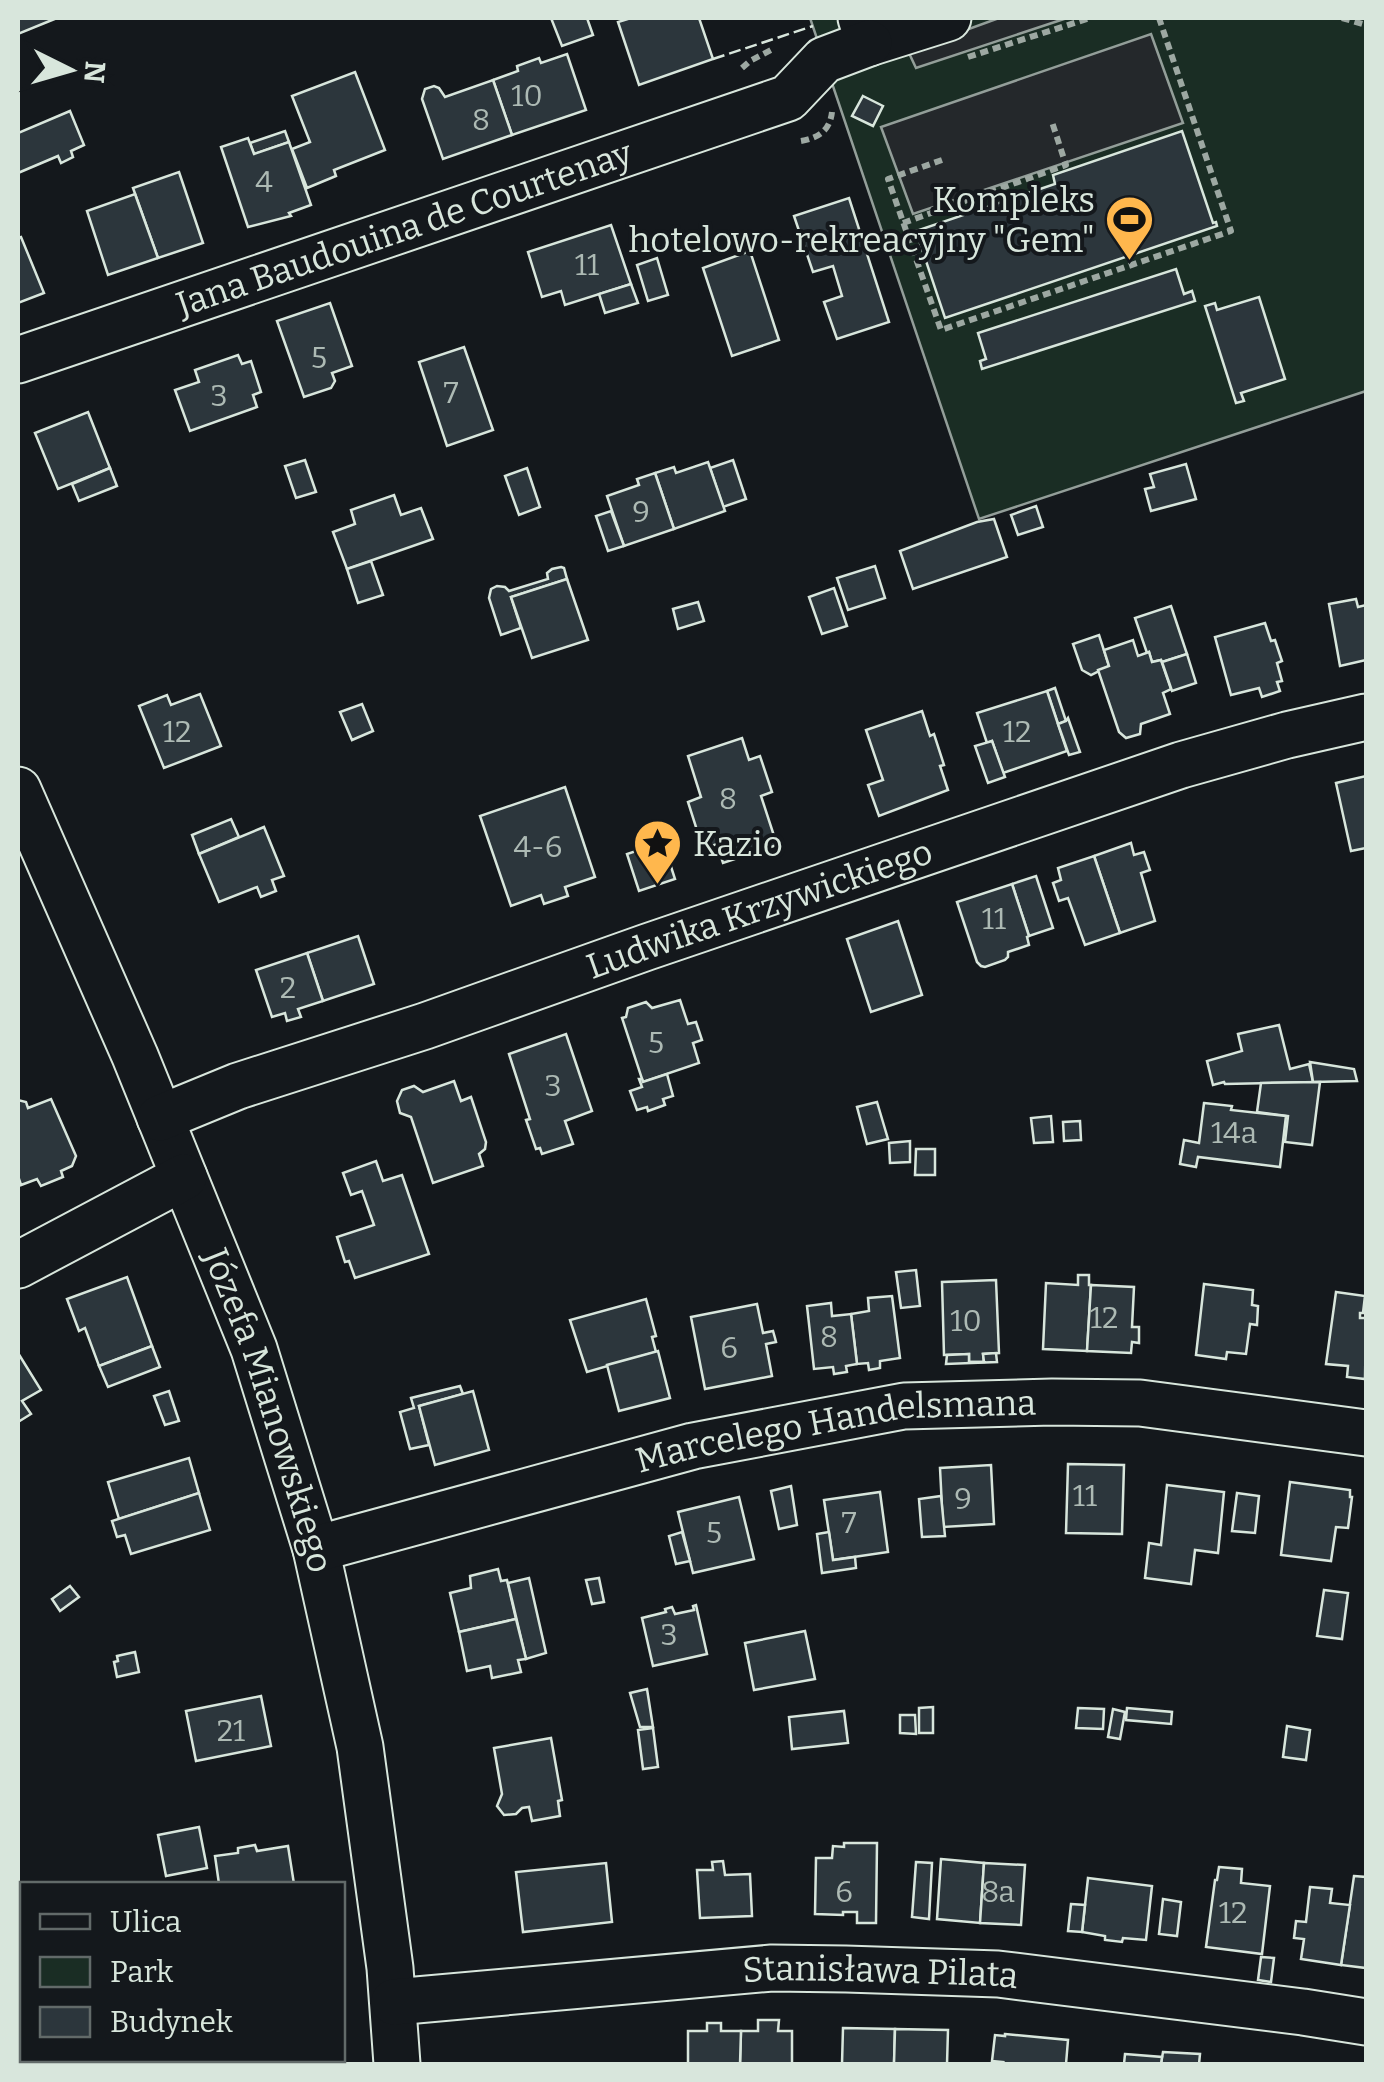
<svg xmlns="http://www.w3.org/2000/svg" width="1384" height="2082" font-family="Bitter,serif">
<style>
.park{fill:#1a2d24;stroke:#939e99;stroke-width:2.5}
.parking{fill:#24282b;stroke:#939e99;stroke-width:2.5}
.building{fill:#2c363c;stroke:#d8e6dc;stroke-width:2.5}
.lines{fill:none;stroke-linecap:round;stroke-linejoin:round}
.minor-casing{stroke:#d8e6dc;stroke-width:49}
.path{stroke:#9da8a2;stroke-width:6;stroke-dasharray:8 5;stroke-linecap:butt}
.minor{stroke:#14181c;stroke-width:45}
.fence{stroke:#d8e6dc;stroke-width:2.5;stroke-dasharray:12 5;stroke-linecap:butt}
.labels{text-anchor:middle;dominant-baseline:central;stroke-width:8;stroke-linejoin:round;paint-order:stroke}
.number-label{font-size:30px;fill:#adbab4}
.poi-label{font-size:35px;fill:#d8e6dc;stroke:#14181c;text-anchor:end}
.street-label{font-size:35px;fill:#d8e6dc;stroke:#14181c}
</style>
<rect width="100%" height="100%" fill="#14181c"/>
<polygon class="park" points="810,18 1366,18 1366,391 979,519"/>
<g class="parking">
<polygon points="999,18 1067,18 916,68 908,51"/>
<polygon points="1151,34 1183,123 913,214 881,127"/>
</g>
<g class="building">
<polygon points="18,18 57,18 18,34"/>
<polygon points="551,18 587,18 593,35 562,46"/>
<polygon points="631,18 699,18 713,59 639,85 618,22"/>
<polygon points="567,54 586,110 512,135 493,80 518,71 517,66 539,58 541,63"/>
<polygon points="355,72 385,150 334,170 336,176 307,188 292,149 310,142 292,96"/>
<polygon points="493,80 512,135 443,159 422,99 425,89 434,86 439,88 445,97"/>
<polygon points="863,96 883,106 873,126 852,116"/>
<polygon points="70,111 84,145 71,151 73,157 61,163 58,156 18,173 18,133"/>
<polygon points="285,131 289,142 254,154 250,143"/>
<polygon points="1182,131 1213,223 1216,222 1217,226 945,318 916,231 1055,184 1053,175"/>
<polygon points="248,138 254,154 289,142 311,205 289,213 291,216 248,227 221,147"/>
<polygon points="179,172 203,243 158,258 133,188"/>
<polygon points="135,194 158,258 108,275 87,211"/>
<polygon points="849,198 889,322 837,339 824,302 842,296 833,266 813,272 794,216"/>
<polygon points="611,225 631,284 565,305 561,291 542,297 528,252"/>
<polygon points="21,237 44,293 18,303 18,238"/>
<polygon points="750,251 779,340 732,356 703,268"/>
<polygon points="657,258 668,295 648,301 637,265"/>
<polygon points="1176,269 1184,294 1192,291 1195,301 982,369 980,361 986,359 978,333"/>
<polygon points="631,284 638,303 605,313 599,294"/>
<polygon points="1259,297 1285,379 1241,393 1244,401 1236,403 1205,306 1215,303 1217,310"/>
<polygon points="330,303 352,366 332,373 335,381 331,388 304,397 277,321"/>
<polygon points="464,347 493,430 447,446 419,362"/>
<polygon points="238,355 242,364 251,361 261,392 253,395 257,407 190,431 175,390 199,382 195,370"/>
<polygon points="88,412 110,468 58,489 35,433"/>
<polygon points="305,460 316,492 296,498 285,466"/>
<polygon points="733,460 746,499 723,507 710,468"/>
<polygon points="708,462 725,511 674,529 655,473 674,467 676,473"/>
<polygon points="1186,464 1196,499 1151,511 1145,489 1154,487 1150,474"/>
<polygon points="110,468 117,486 79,501 72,484"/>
<polygon points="527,468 540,507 519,515 505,476"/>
<polygon points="655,473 674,529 624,546 607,496 639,485 637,479"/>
<polygon points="394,495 401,515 421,508 433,539 347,569 333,532 355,524 351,510"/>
<polygon points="1036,506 1043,527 1018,535 1011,515"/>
<polygon points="611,511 624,546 608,551 596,516"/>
<polygon points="994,519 1007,557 913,589 900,551 977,522"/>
<polygon points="371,561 383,595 358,603 347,569"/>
<polygon points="875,566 885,598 848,610 837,578"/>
<polygon points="561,567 564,568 567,579 511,597 521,628 501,635 489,598 491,589 497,586 505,587 509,591 548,579 547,573 552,569"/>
<polygon points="567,579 588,640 532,658 511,597"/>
<polygon points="834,588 847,626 822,634 809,597"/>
<polygon points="1356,599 1358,607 1366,605 1366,660 1340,666 1329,604"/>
<polygon points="698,602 704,621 678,629 673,609"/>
<polygon points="1171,606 1187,654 1162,662 1161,660 1152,662 1149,652 1147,653 1135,618"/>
<polygon points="1265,623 1271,641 1275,640 1282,661 1277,663 1282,681 1277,682 1280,691 1262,697 1259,688 1231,695 1215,637"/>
<polygon points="1099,635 1109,666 1091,675 1082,670 1073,644"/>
<polygon points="1133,640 1138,656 1149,652 1152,662 1161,660 1171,689 1163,693 1170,714 1141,724 1140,734 1126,738 1119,732 1098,670 1109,666 1104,650"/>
<polygon points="1187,654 1196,683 1172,691 1162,662"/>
<polygon points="1055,688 1066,721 1058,724 1047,691"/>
<polygon points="1047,691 1067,751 1003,773 992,741 987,743 977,713"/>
<polygon points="200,694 221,746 164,768 139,706 167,695 171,705"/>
<polygon points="362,704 373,731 352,740 340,712"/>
<polygon points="922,711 930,736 934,734 944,765 940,766 948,790 879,816 868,785 883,780 866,730"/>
<polygon points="1068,718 1080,752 1069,755 1058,724 1066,721"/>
<polygon points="742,738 749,760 760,756 772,792 761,796 777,845 723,863 717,844 705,848 702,846 688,802 701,797 688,756"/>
<polygon points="992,741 1005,777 988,783 975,746"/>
<polygon points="1366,776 1366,848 1351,851 1336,783"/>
<polygon points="565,787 595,877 565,887 568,896 544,904 541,895 511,906 480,816"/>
<polygon points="231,819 239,837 199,854 192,835"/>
<polygon points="264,827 284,876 272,880 276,891 261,897 257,887 219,902 199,854"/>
<polygon points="663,842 675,879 639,891 627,854"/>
<polygon points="1131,843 1134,855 1144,852 1150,870 1141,873 1155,921 1120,933 1094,856"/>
<polygon points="1094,856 1120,933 1085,945 1068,898 1059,901 1053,883 1061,880 1058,868"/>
<polygon points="1036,876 1053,928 1029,936 1012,884"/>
<polygon points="1012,884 1029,936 1027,937 1029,945 1008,952 1008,957 1005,960 985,967 981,966 977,962 957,902"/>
<polygon points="898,921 922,995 871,1012 847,939"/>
<polygon points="358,936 374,984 323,1001 307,953"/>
<polygon points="307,953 323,1001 298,1009 301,1017 287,1021 285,1013 272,1017 256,970"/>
<polygon points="680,1000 688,1024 696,1022 702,1040 693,1043 699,1063 643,1082 622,1018 626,1017 628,1008 646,1002 652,1008"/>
<polygon points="1279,1025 1290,1069 1309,1064 1313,1082 1225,1084 1224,1082 1213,1085 1207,1061 1242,1051 1238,1034"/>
<polygon points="566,1034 592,1111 565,1121 573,1144 542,1154 540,1148 536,1149 526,1120 530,1119 509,1054"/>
<polygon points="1310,1062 1354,1069 1357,1081 1313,1082"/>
<polygon points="667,1074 673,1096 663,1099 665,1105 648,1111 647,1107 637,1110 630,1091 642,1087 639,1079 642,1079 643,1082"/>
<polygon points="454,1081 461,1101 471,1097 486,1142 485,1149 479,1154 483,1166 433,1183 411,1117 400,1113 397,1101 402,1090 414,1086 423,1092"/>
<polygon points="1320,1082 1312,1145 1285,1142 1288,1116 1257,1112 1261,1083"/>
<polygon points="51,1099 76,1156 72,1166 61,1171 63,1177 41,1186 37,1179 21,1185 18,1176 18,1100 26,1102 28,1108"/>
<polygon points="877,1102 888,1139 867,1144 857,1107"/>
<polygon points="1204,1103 1232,1106 1231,1110 1286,1116 1280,1167 1198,1157 1196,1167 1180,1164 1184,1140 1199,1143"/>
<polygon points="1051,1116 1053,1142 1034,1143 1031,1118"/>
<polygon points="1080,1121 1081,1140 1064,1141 1063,1122"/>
<polygon points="910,1141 910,1162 890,1163 889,1143"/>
<polygon points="916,1149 935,1149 935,1175 915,1175"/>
<polygon points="376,1161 383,1181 402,1175 429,1254 355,1278 349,1261 345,1262 337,1237 374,1225 362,1191 351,1195 343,1173"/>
<polygon points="916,1270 920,1306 901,1308 896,1272"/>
<polygon points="1078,1275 1089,1275 1089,1285 1091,1285 1087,1351 1043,1349 1046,1283 1078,1285"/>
<polygon points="127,1277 152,1346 99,1366 85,1328 79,1331 67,1299"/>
<polygon points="996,1280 999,1353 983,1354 984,1362 969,1362 969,1354 944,1355 942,1282"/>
<polygon points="1204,1284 1253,1290 1252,1305 1258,1306 1257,1325 1250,1324 1246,1354 1227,1352 1226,1359 1196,1355"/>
<polygon points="1091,1285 1134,1287 1132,1327 1139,1327 1139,1343 1132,1342 1131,1353 1087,1351"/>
<polygon points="1336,1292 1365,1296 1363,1313 1360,1313 1360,1318 1366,1318 1365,1379 1347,1377 1348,1366 1326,1364"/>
<polygon points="892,1296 900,1358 880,1361 880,1368 869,1370 868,1363 857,1364 851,1314 869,1311 868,1298"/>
<polygon points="646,1299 656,1336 652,1337 656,1352 587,1372 570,1320"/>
<polygon points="831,1303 832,1316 851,1314 857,1364 846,1366 847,1372 834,1374 833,1367 814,1369 807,1306"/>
<polygon points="757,1304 763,1333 773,1331 775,1338 776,1342 766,1344 772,1376 705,1389 691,1317"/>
<polygon points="152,1346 160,1367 108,1387 99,1366"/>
<polygon points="658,1351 670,1398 619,1411 607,1365"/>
<polygon points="18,1353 41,1390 22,1401 31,1414 18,1422"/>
<polygon points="996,1353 997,1362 946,1364 947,1355 969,1354 969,1362 984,1362 983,1354"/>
<polygon points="460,1386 463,1394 419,1406 429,1445 410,1449 400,1412 414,1408 411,1398"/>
<polygon points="169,1391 179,1421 165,1425 154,1396"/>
<polygon points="473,1391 489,1450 435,1465 419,1406"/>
<polygon points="189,1458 199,1493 119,1519 108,1482"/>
<polygon points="1068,1464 1124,1465 1122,1534 1066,1533"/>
<polygon points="991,1465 994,1524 943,1527 940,1468"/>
<polygon points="1290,1482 1350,1490 1350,1497 1352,1497 1348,1528 1336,1527 1331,1561 1281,1555"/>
<polygon points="1167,1485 1224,1492 1218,1553 1195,1550 1191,1584 1145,1578 1149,1543 1161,1545"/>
<polygon points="791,1486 797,1525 779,1529 771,1491"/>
<polygon points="880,1492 888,1552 833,1560 824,1500"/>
<polygon points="199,1493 210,1530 131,1554 125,1535 117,1537 112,1521"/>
<polygon points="1237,1493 1259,1496 1255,1533 1232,1531"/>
<polygon points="941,1496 945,1536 922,1537 919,1499"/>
<polygon points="739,1497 754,1559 693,1573 678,1512"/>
<polygon points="682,1532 690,1561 676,1564 669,1536"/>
<polygon points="829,1532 833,1560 855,1557 856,1568 822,1573 817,1534"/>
<polygon points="498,1569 501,1581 507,1580 516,1619 459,1632 450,1593 471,1588 470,1576"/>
<polygon points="529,1578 546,1653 526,1659 508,1583"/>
<polygon points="599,1578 604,1602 592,1604 586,1580"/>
<polygon points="70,1586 79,1597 60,1611 52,1599"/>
<polygon points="1324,1590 1348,1593 1342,1639 1317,1636"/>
<polygon points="696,1605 707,1654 653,1666 642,1618 666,1612 665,1609 672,1607 675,1614 694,1610 693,1606"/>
<polygon points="516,1619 526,1659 518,1660 521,1672 492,1678 490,1666 467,1671 459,1632"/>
<polygon points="805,1631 815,1679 754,1690 745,1643"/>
<polygon points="135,1652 139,1672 117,1677 114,1662 118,1661 117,1656"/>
<polygon points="647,1689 653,1727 640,1727 630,1693"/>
<polygon points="261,1696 271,1746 196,1761 186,1711"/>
<polygon points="933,1707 933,1733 919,1733 919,1708"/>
<polygon points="1078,1708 1104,1709 1103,1729 1076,1728"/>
<polygon points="1127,1708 1172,1712 1171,1724 1126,1720"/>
<polygon points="1113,1709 1125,1712 1120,1739 1108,1737"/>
<polygon points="844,1711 848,1743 792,1749 789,1717"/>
<polygon points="900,1715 915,1715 916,1734 900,1733"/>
<polygon points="1287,1726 1310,1730 1306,1760 1283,1757"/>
<polygon points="653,1728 658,1767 643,1769 638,1730"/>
<polygon points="551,1738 562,1800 558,1801 560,1816 532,1821 529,1807 522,1808 516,1814 504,1815 497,1806 502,1794 494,1748"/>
<polygon points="199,1827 207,1868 166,1876 158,1835"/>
<polygon points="844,1843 877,1843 876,1923 857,1923 857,1912 843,1912 843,1915 815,1914 816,1858 832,1858 833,1846 844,1847"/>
<polygon points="255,1845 257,1851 288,1846 294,1884 219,1884 215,1856 238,1853 238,1848"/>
<polygon points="941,1859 984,1863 980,1923 937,1919"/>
<polygon points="723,1861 725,1875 750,1874 752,1916 700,1918 697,1870 713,1870 712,1862"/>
<polygon points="916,1862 932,1863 929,1919 912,1917"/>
<polygon points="606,1863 612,1922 523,1932 516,1872"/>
<polygon points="984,1863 1025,1865 1021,1925 980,1923"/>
<polygon points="1219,1867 1242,1869 1241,1883 1270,1886 1262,1954 1206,1947 1215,1880 1217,1880"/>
<polygon points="1354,1876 1366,1877 1366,1968 1341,1965"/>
<polygon points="1088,1878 1152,1886 1146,1940 1123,1938 1122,1942 1105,1940 1105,1936 1082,1932"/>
<polygon points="1310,1887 1332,1889 1330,1903 1350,1905 1341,1965 1301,1959 1304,1939 1294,1938 1296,1921 1306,1922"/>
<polygon points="1163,1899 1181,1902 1177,1936 1159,1934"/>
<polygon points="1071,1904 1085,1905 1082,1932 1068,1931"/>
<polygon points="1261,1957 1274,1958 1271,1982 1258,1980"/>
<polygon points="22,1990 22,2060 56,2060 57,2064 18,2063 18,1991"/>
<polygon points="758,2020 779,2020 778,2031 792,2031 792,2064 740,2064 741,2031 758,2031"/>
<polygon points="707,2023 721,2023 721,2031 741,2031 740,2064 688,2064 688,2031 707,2031"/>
<polygon points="843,2028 895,2029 894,2064 842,2064"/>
<polygon points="895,2029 948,2030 947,2064 894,2064"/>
<polygon points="1005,2034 1068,2040 1066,2064 1002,2064 1003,2062 992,2061 995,2035 1005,2036"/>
<polygon points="1163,2052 1200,2054 1199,2064 1161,2064"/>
<polygon points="1125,2054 1162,2057 1161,2064 1124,2064"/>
</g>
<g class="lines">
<defs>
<g id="minor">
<polyline points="861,18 869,43 948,18"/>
<path id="s1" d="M18 360 788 98 824 60 869 43"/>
<path id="s2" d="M18 790 135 1056 254 1349 316 1549 360 1747 390 1968 397 2064"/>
<path id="s3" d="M160 1118 238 1086 425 1026 647 947 1181 765 1287 735 1366 717"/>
<polyline points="18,1265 184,1177"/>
<path id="s4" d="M316 1549 693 1446 904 1406 1052 1402 1140 1403 1366 1433"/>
<path id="s5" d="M394 2002 772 1968 846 1969 998 1974 1303 2012 1366 2022"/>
</g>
</defs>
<use href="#minor" class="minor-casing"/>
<g class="path">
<polyline points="1342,18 1366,25"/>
<polyline points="968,57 1090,18"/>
<polyline points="742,68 750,61 773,49"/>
<path d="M801 141C819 138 830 130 832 112"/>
<polyline points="942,160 888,179 941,330 1231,231 1159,18"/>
<polyline points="903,223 1066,165 1052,122"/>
</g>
<use href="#minor" class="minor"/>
<polyline class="fence" points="713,59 813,26"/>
</g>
<defs>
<symbol id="stadium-pin" viewBox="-11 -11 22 30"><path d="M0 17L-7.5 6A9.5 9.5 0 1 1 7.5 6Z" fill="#ffb74d" stroke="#14181c"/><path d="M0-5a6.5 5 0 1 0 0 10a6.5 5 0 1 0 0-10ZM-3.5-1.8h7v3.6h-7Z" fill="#111"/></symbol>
<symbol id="sight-pin" viewBox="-11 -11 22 30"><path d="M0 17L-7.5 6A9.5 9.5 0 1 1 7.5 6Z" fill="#ffb74d" stroke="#14181c"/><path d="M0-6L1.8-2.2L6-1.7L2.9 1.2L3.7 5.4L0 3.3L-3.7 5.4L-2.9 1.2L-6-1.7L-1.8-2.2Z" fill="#111"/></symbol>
</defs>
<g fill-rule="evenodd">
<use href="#stadium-pin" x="1102" y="192" width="55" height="75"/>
<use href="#sight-pin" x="630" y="816" width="55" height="75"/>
</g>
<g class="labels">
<g class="number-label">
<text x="527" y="96">10</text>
<text x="481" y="120">8</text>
<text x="264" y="182">4</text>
<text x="587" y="265">11</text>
<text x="319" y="358">5</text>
<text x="451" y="393">7</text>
<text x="219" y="396">3</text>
<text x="641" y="512">9</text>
<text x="177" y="732">12</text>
<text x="1017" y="732">12</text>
<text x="728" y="799">8</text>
<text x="538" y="847">4-6</text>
<text x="994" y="919">11</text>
<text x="288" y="988">2</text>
<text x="656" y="1043">5</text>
<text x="553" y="1086">3</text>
<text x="1234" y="1133">14a</text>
<text x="1104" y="1318">12</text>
<text x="966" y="1321">10</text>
<text x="829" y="1337">8</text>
<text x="729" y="1348">6</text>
<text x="1085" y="1496">11</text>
<text x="963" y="1499">9</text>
<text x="849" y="1523">7</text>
<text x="714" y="1533">5</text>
<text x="669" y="1635">3</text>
<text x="231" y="1731">21</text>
<text x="844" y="1892">6</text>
<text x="998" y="1892">8a</text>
<text x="1233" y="1913">12</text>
</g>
<g class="poi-label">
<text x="1095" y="200">Kompleks<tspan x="1095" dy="40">hotelowo-rekreacyjny "Gem"</tspan></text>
<text x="693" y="844" text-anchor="start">Kazio</text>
</g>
<g class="street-label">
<text stroke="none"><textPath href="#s1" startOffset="408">Jana Baudouina de Courtenay</textPath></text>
<text stroke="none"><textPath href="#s3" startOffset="635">Ludwika Krzywickiego</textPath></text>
<text stroke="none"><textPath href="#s2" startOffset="670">Józefa Mianowskiego</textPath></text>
<text stroke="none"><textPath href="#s4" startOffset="535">Marcelego Handelsmana</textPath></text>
<text stroke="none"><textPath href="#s5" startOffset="488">Stanisława Pilata</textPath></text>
</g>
</g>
<rect width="1384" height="2082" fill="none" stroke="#d8e6dc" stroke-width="40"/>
<rect x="20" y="1882" width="325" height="180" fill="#14181c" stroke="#626a69" stroke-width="2.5"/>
<rect x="40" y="1914" width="50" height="15" fill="#14181c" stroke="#626a69" stroke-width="2.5"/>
<text x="110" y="1932" font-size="30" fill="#d8e6dc">Ulica</text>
<rect x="40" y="1957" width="50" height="30" fill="#1a2d24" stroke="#626a69" stroke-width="2.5"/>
<text x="110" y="1982" font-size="30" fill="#d8e6dc">Park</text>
<rect x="40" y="2007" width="50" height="30" fill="#2c363c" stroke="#626a69" stroke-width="2.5"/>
<text x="110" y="2032" font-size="30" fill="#d8e6dc">Budynek</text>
<g transform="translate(70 70) rotate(95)" stroke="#14181c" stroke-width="8" paint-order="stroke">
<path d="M0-8L18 38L0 25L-18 38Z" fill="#d8e6dc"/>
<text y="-15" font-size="28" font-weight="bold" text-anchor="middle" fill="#d8e6dc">N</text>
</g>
</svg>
